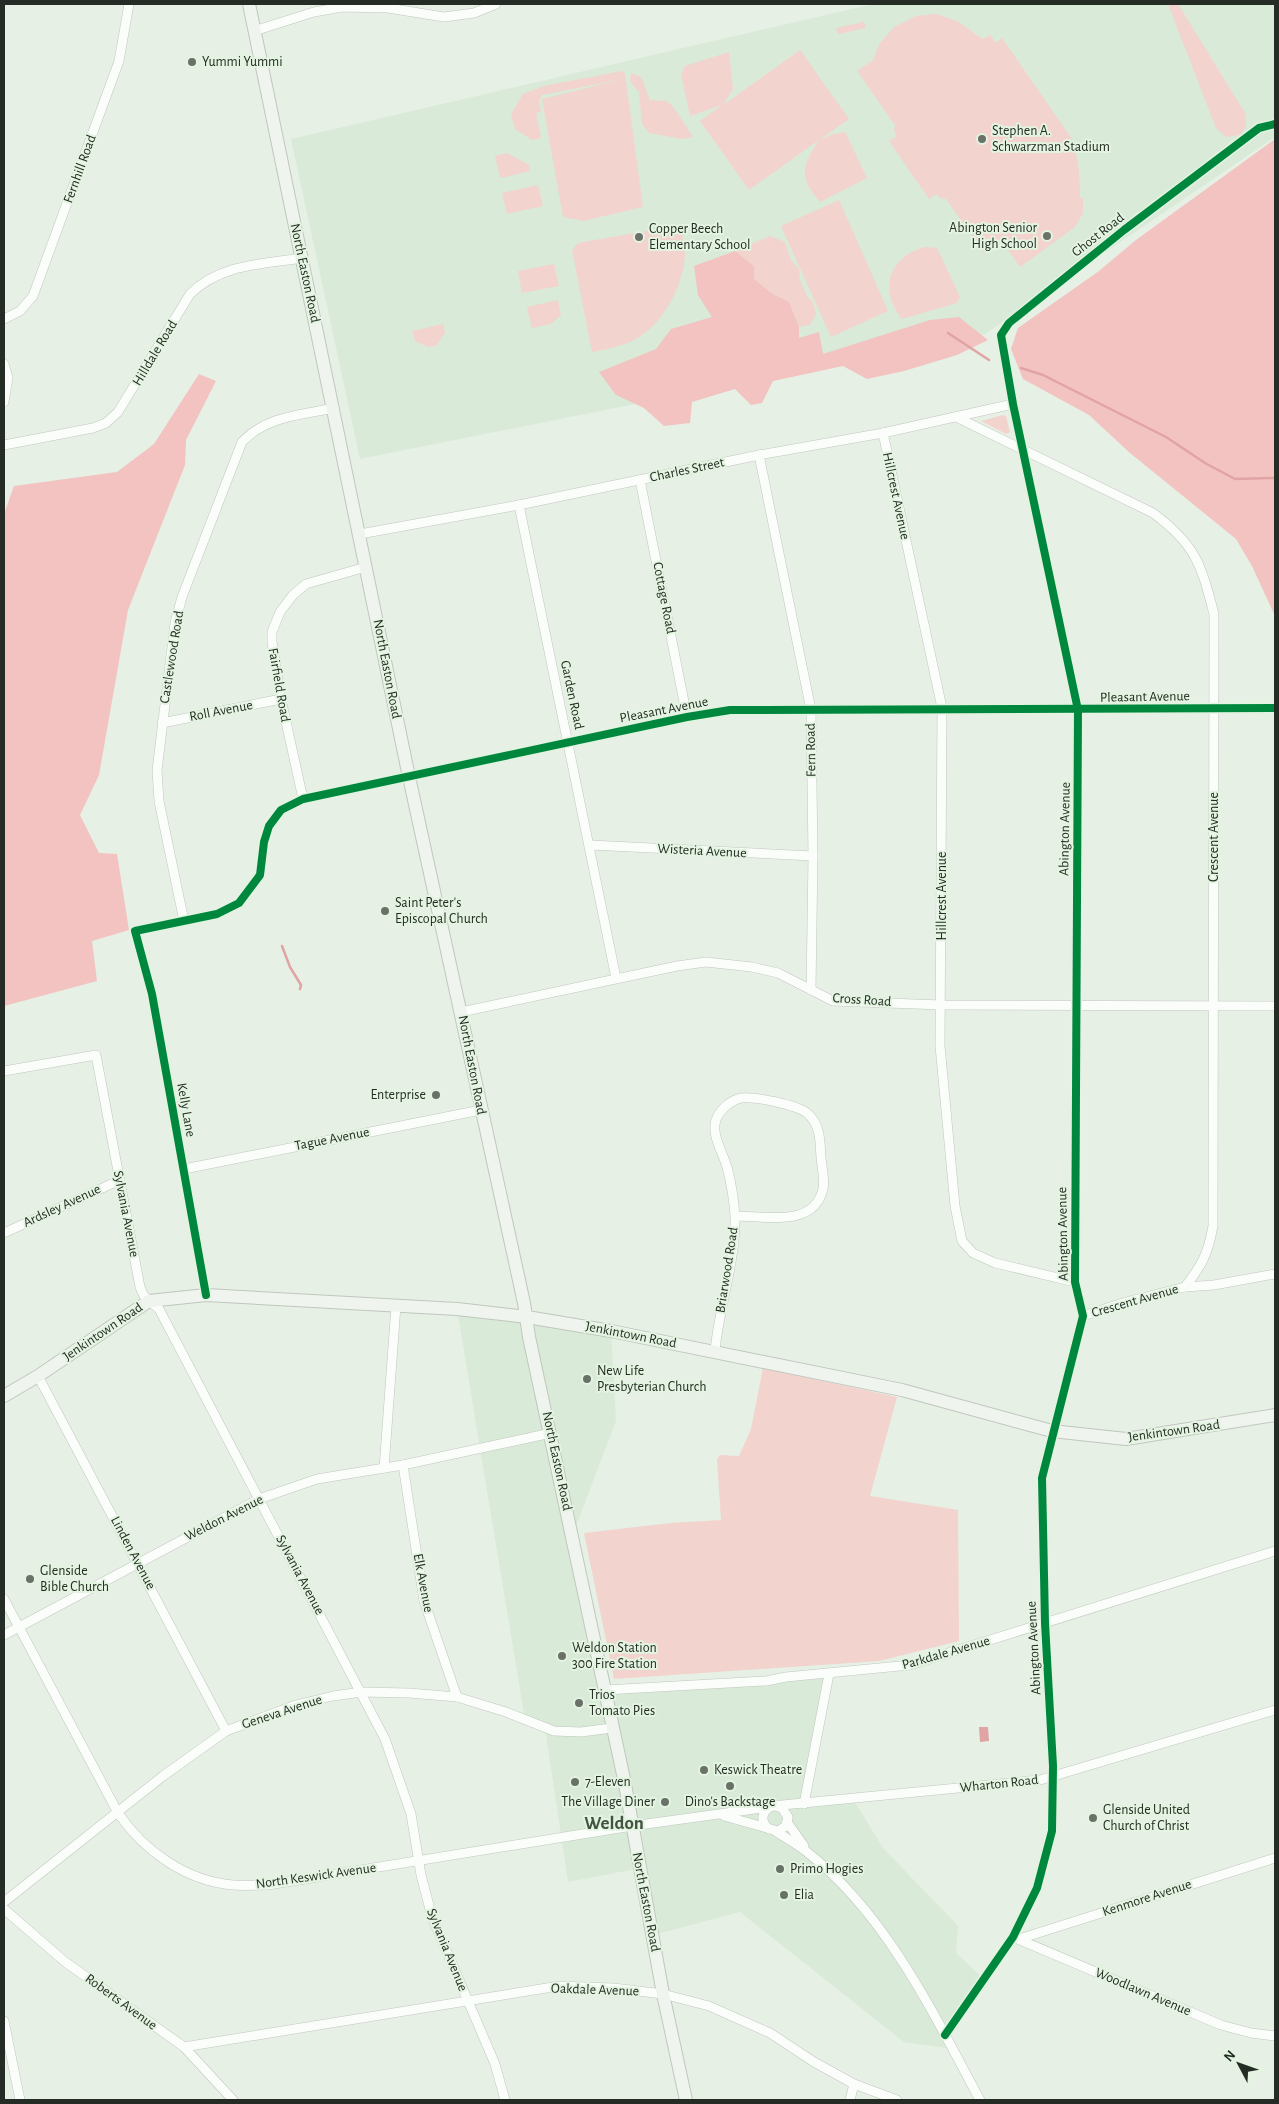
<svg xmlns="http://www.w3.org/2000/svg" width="1279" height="2104" font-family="'Alegreya Sans',sans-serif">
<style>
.built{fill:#d9ead8}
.green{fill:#f3d3ce}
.forest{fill:#f2c3c0}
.water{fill:#e1a4a4}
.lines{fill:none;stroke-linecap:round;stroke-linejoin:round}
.stream{stroke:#e1a4a4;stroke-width:2.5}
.street-casing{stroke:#c0c7be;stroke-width:10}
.secondary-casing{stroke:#c0c7be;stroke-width:14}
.street{stroke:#fbfdfb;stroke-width:9}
.secondary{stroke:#eff4ee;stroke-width:12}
.cycleway-casing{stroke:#e3f4e1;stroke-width:11}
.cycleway{stroke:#00873e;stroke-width:8}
.poi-dot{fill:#697168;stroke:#e3f4e1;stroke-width:2}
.labels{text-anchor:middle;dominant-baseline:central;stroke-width:4;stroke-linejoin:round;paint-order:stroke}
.poi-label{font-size:14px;fill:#252c25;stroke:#e3f4e1;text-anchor:start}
.street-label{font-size:14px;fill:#252c25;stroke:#e3f4e1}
.district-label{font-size:19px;font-weight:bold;fill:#445343;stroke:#e3f4e1}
</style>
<rect width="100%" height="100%" fill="#e6f0e5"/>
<g class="built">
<polygon points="873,4 1275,4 1275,137 985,334 360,459 291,139"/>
<polygon points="457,1309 611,1331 616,1421 573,1534 605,1690 829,1674 804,1804 853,1799 883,1848 958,1926 956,1953 985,1980 945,2034 952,2049 904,2042 740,1912 653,1935 641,1868 568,1882 545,1728 525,1720"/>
</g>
<g class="green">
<polygon points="1168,4 1178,4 1245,113 1246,127 1240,135 1226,137 1216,128"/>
<path d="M936 14 957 21 983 39 990 35 996 43 1002 38 1070 136C1079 157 1080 176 1080 198H1083V213L1075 227 1020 267 1003 243 999 242 984 253 946 199 940 198 937 194 929 199 889 141 897 136 894 131 895 125 857 71 873 60 880 43 894 27 916 16Z"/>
<polygon points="864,22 866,28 838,34 836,28"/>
<path d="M800 50 849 119 819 140 833 134 845 132 867 178 820 202C798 177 802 166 819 140L749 190 700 121 722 105 690 116 681 74 685 66 729 52 733 89 723 105Z"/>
<polygon points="622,71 625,74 643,207 583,221 563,217 542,99 623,79 542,95 539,101 541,112 536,113 541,138 532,140 515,129 511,114 523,94 544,86"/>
<polygon points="631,73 641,77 650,100 667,101 674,108 693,137 682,139 649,133 642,124 639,92 630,81"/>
<polygon points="507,153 529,165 530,171 500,178 495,156"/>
<polygon points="538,185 543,206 507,214 502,193"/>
<polygon points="839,200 888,311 831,337 781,226"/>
<path d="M680 225C682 234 685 245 685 255 683 286 664 323 636 339 623 346 607 349 592 352L572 250 578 243Z"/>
<polygon points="770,236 785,242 791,260 799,269 800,280 807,296 813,302 816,314 810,325 799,327 789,302 771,293 754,279 754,266 735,251"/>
<path d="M925 247 937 248 960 297 957 303 902 319C878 290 889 256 925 247Z"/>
<polygon points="554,264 559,286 522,293 518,271"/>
<polygon points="558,300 561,315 551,324 532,328 527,307"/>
<polygon points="443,324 445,333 436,346 428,347 415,341 412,331"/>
<polygon points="1003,415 1006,416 1010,432 1006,434 981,421"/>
<polygon points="763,1368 897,1397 870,1496 958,1510 959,1641 879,1661 614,1679 584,1533 671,1523 721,1520 717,1459 720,1455 739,1456 751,1429"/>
</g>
<g class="forest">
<polygon points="1275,139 1275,616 1252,566 1236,539 1130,453 1089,415 1023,379 1011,349 1018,328 1099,271 1136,240"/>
<polygon points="735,251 754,266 754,279 771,293 789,302 799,327 799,338 819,332 823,354 930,320 959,317 988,340 957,355 904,371 867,379 843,366 773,381 762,403 751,405 735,389 692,402 690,423 664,426 644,408 616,395 599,372 656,349 671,329 712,317 698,295 694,266"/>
<polygon points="199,374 216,381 186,440 185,465 128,610 99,775 80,815 99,853 117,854 129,930 92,941 97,981 4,1006 4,514 14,486 117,472 154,444"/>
</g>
<polygon class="water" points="979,1727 988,1727 989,1741 980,1742"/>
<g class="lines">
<g class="stream">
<polyline points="948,333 989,360"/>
<polyline points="1021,368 1043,375 1166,437 1205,463 1235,479 1275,478"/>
<polyline points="282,946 290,967 301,985 300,989"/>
</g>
<defs>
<g id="street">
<polyline points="254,31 314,12 342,7 388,8 444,17 474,13 496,4"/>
<polyline points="4,319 20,311 33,296 119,61 129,4"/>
<polyline points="4,364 8,378 4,402"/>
<path d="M956 417 1153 513C1196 545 1201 564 1214 614L1213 1226C1208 1254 1202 1265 1185 1287"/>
<polyline points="883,433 942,708 940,1046 955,1206 962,1241 973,1253 995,1263 1075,1282"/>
<path d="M4 445 93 428 106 423 118 412 190 294C220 264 263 264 302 258"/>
<polyline points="759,455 811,710 813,856 811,990"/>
<polyline points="640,480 687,717"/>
<polyline points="519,505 616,978"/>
<polyline points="360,534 519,505 759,455 883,433 1013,404"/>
<polyline points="162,723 281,699"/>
<polyline points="303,799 281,699 272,642 272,632 280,612 293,595 306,584 366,567"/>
<polyline points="590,845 813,856"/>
<path d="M184 921 159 801 157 770 175 623 182 597 242 442C266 416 301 415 334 408"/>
<polyline points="461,1012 677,966 706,962 752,967 778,973 833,1001 942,1005 1275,1006"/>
<polyline points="4,1071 96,1055 140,1287 144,1296 159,1309 385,1739 411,1814 421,1875 432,1917 495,2064 505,2100"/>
<polyline points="184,1169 481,1110"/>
<polyline points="4,1233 120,1180"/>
<polyline points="206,1295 152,994 135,931 217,914 239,903 260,875 264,842 269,826 281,810 303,799 687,717 730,710 1275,708"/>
<polyline points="1083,1316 1126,1302 1185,1287 1214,1285 1275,1274"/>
<path d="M715 1351C719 1306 736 1261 735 1216 734 1201 731 1182 727 1167 723 1153 711 1135 716 1120 719 1110 731 1100 741 1098 754 1096 797 1105 807 1113 821 1125 820 1142 821 1158 822 1168 825 1180 823 1189 814 1228 765 1216 735 1216"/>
<polyline points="38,1376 226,1731"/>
<polyline points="403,1465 424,1601 457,1697"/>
<polyline points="384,1468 396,1306"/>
<path d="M4 1599 118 1813C144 1851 186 1881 233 1885 244 1886 257 1885 268 1885L632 1826 770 1807"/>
<polyline points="4,1635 259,1499 317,1479 403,1465 551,1433"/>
<polyline points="605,1690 766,1681 786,1677 910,1665 1275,1551"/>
<polyline points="804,1804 829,1674"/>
<polyline points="724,1816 778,1831 786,1826 788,1817 782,1808 775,1806"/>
<polyline points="787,1822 804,1846"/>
<path d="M769 1829C760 1822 761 1811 772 1806L1040 1780 1275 1710"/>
<path d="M775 1831C786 1838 797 1844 807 1852 887 1915 933 2013 980 2100"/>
<polyline points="4,1902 163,1776 226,1731 296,1705 333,1696 362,1692 409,1693 457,1697 506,1712 554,1731 581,1732 612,1728"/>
<polyline points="4,1909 64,1961 184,2047 233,2100"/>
<polyline points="1013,1937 1221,2025 1251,2033 1275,2036"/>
<polyline points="1019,1939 1275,1858"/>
<polyline points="4,2021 20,2100"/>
<polyline points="945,2035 1013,1937 1037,1888 1052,1831 1053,1766 1045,1623 1042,1478 1083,1316 1075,1282 1078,710 1013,404 1001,335 1009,323 1124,230 1259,128 1275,124"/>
<polyline points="184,2047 559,1986 613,1988 663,1994 709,2006 770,2033 814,2062 854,2084 897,2100"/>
<polyline points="850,2100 854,2084"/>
</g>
<g id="secondary">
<polyline points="249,4 409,777 524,1303 529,1337 624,1779 663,1994 686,2100"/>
<polyline points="4,1396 38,1376 149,1301 206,1295 457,1309 527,1317 611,1331 902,1390 1052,1431 1126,1439 1275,1415"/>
</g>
</defs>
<use href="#street" class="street-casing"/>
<use href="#secondary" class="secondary-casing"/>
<use href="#street" class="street"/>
<use href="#secondary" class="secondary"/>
<defs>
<g id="cycleway">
<polyline points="206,1295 152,994 135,931 217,914 239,903 260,875 264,842 269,826 281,810 303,799 687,717 730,710 1275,708"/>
<polyline points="945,2035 1013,1937 1037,1888 1052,1831 1053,1766 1045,1623 1042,1478 1083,1316 1075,1282 1078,710 1013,404 1001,335 1009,323 1124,230 1259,128 1275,124"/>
</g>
</defs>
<use href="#cycleway" class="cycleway-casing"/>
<use href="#cycleway" class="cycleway"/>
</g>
<g class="poi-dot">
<circle cx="192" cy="62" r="5"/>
<circle cx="982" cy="139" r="5"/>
<circle cx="1047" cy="236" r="5"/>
<circle cx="639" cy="237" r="5"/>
<circle cx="385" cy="911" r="5"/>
<circle cx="436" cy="1095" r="5"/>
<circle cx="587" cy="1379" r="5"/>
<circle cx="30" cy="1579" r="5"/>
<circle cx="562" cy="1656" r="5"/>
<circle cx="579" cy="1703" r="5"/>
<circle cx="704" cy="1770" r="5"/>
<circle cx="575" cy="1782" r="5"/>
<circle cx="730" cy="1786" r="5"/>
<circle cx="665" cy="1802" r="5"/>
<circle cx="1093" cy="1818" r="5"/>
<circle cx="780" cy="1869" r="5"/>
<circle cx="784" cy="1895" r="5"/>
</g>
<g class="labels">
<g class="poi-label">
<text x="202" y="62">Yummi Yummi</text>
<text x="992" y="131">Stephen A.<tspan x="992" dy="16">Schwarzman Stadium</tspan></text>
<text x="1037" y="228" text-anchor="end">Abington Senior<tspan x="1037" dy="16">High School</tspan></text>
<text x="649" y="229">Copper Beech<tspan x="649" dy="16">Elementary School</tspan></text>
<text x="395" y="903">Saint Peter's<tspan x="395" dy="16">Episcopal Church</tspan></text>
<text x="426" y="1095" text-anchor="end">Enterprise</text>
<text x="597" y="1371">New Life<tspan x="597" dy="16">Presbyterian Church</tspan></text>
<text x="40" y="1571">Glenside<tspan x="40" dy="16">Bible Church</tspan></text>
<text x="572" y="1648">Weldon Station<tspan x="572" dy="16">300 Fire Station</tspan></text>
<text x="589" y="1695">Trios<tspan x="589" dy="16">Tomato Pies</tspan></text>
<text x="714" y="1770">Keswick Theatre</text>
<text x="585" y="1782">7-Eleven</text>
<text x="655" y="1802" text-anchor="end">The Village Diner</text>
<text x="730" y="1802" text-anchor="middle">Dino's Backstage</text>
<text x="1103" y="1810">Glenside United<tspan x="1103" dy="16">Church of Christ</tspan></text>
<text x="790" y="1869">Primo Hogies</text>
<text x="794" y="1895">Elia</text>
</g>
<g class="street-label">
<text transform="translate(80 169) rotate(-70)">Fernhill Road</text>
<text transform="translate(1098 235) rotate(-38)">Ghost Road</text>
<text transform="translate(305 273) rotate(78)">North Easton Road</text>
<text transform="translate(155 353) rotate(-59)">Hilldale Road</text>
<text transform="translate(687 470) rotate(-12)">Charles Street</text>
<text transform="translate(896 496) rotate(78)">Hillcrest Avenue</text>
<text transform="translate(664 598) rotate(79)">Cottage Road</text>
<text transform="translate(172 657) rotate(-81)">Castlewood Road</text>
<text transform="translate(387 669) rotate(79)">North Easton Road</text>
<text transform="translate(279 685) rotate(80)">Fairfield Road</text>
<text transform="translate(572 695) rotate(78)">Garden Road</text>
<text transform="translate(1145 697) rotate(-1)">Pleasant Avenue</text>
<text transform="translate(664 710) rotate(-11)">Pleasant Avenue</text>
<text transform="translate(221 711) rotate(-11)">Roll Avenue</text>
<text transform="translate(811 750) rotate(-91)">Fern Road</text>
<text transform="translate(1065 829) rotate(-89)">Abington Avenue</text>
<text transform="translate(1214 837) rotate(-90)">Crescent Avenue</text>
<text transform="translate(702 851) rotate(3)">Wisteria Avenue</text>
<text transform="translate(942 896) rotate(-90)">Hillcrest Avenue</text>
<text transform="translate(862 1000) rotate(4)">Cross Road</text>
<text transform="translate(472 1065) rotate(79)">North Easton Road</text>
<text transform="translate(186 1110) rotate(80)">Kelly Lane</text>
<text transform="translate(332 1139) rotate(-11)">Tague Avenue</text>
<text transform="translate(62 1206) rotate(-25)">Ardsley Avenue</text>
<text transform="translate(126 1214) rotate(79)">Sylvania Avenue</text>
<text transform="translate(1063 1234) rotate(-91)">Abington Avenue</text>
<text transform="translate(727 1270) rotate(-81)">Briarwood Road</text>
<text transform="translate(1135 1301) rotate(-16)">Crescent Avenue</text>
<text transform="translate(103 1332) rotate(-34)">Jenkintown Road</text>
<text transform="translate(631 1335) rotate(11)">Jenkintown Road</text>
<text transform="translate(1174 1431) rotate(-8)">Jenkintown Road</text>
<text transform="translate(557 1461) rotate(78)">North Easton Road</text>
<text transform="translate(224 1518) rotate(-27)">Weldon Avenue</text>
<text transform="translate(133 1553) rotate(62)">Linden Avenue</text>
<text transform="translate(300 1575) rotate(62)">Sylvania Avenue</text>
<text transform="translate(423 1583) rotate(79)">Elk Avenue</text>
<text transform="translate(1034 1648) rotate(-93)">Abington Avenue</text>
<text transform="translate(946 1653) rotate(-16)">Parkdale Avenue</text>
<text transform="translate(282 1712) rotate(-18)">Geneva Avenue</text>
<text transform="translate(999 1784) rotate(-6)">Wharton Road</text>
<text transform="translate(316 1876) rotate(-8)">North Keswick Avenue</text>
<text transform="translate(1147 1898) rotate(-18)">Kenmore Avenue</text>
<text transform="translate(646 1902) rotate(79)">North Easton Road</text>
<text transform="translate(447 1950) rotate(68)">Sylvania Avenue</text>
<text transform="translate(595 1990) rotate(2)">Oakdale Avenue</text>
<text transform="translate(1143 1992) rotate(23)">Woodlawn Avenue</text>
<text transform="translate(121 2002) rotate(36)">Roberts Avenue</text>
</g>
<g class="district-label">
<text x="614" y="1823">Weldon</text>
</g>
</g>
<rect width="1279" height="2104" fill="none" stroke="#252c25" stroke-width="10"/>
<g transform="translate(1239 2064) rotate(311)" stroke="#e3f4e1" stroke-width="4" paint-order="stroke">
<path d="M0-4L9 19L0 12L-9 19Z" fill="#252c25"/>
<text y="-8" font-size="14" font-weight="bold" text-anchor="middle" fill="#252c25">N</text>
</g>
</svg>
